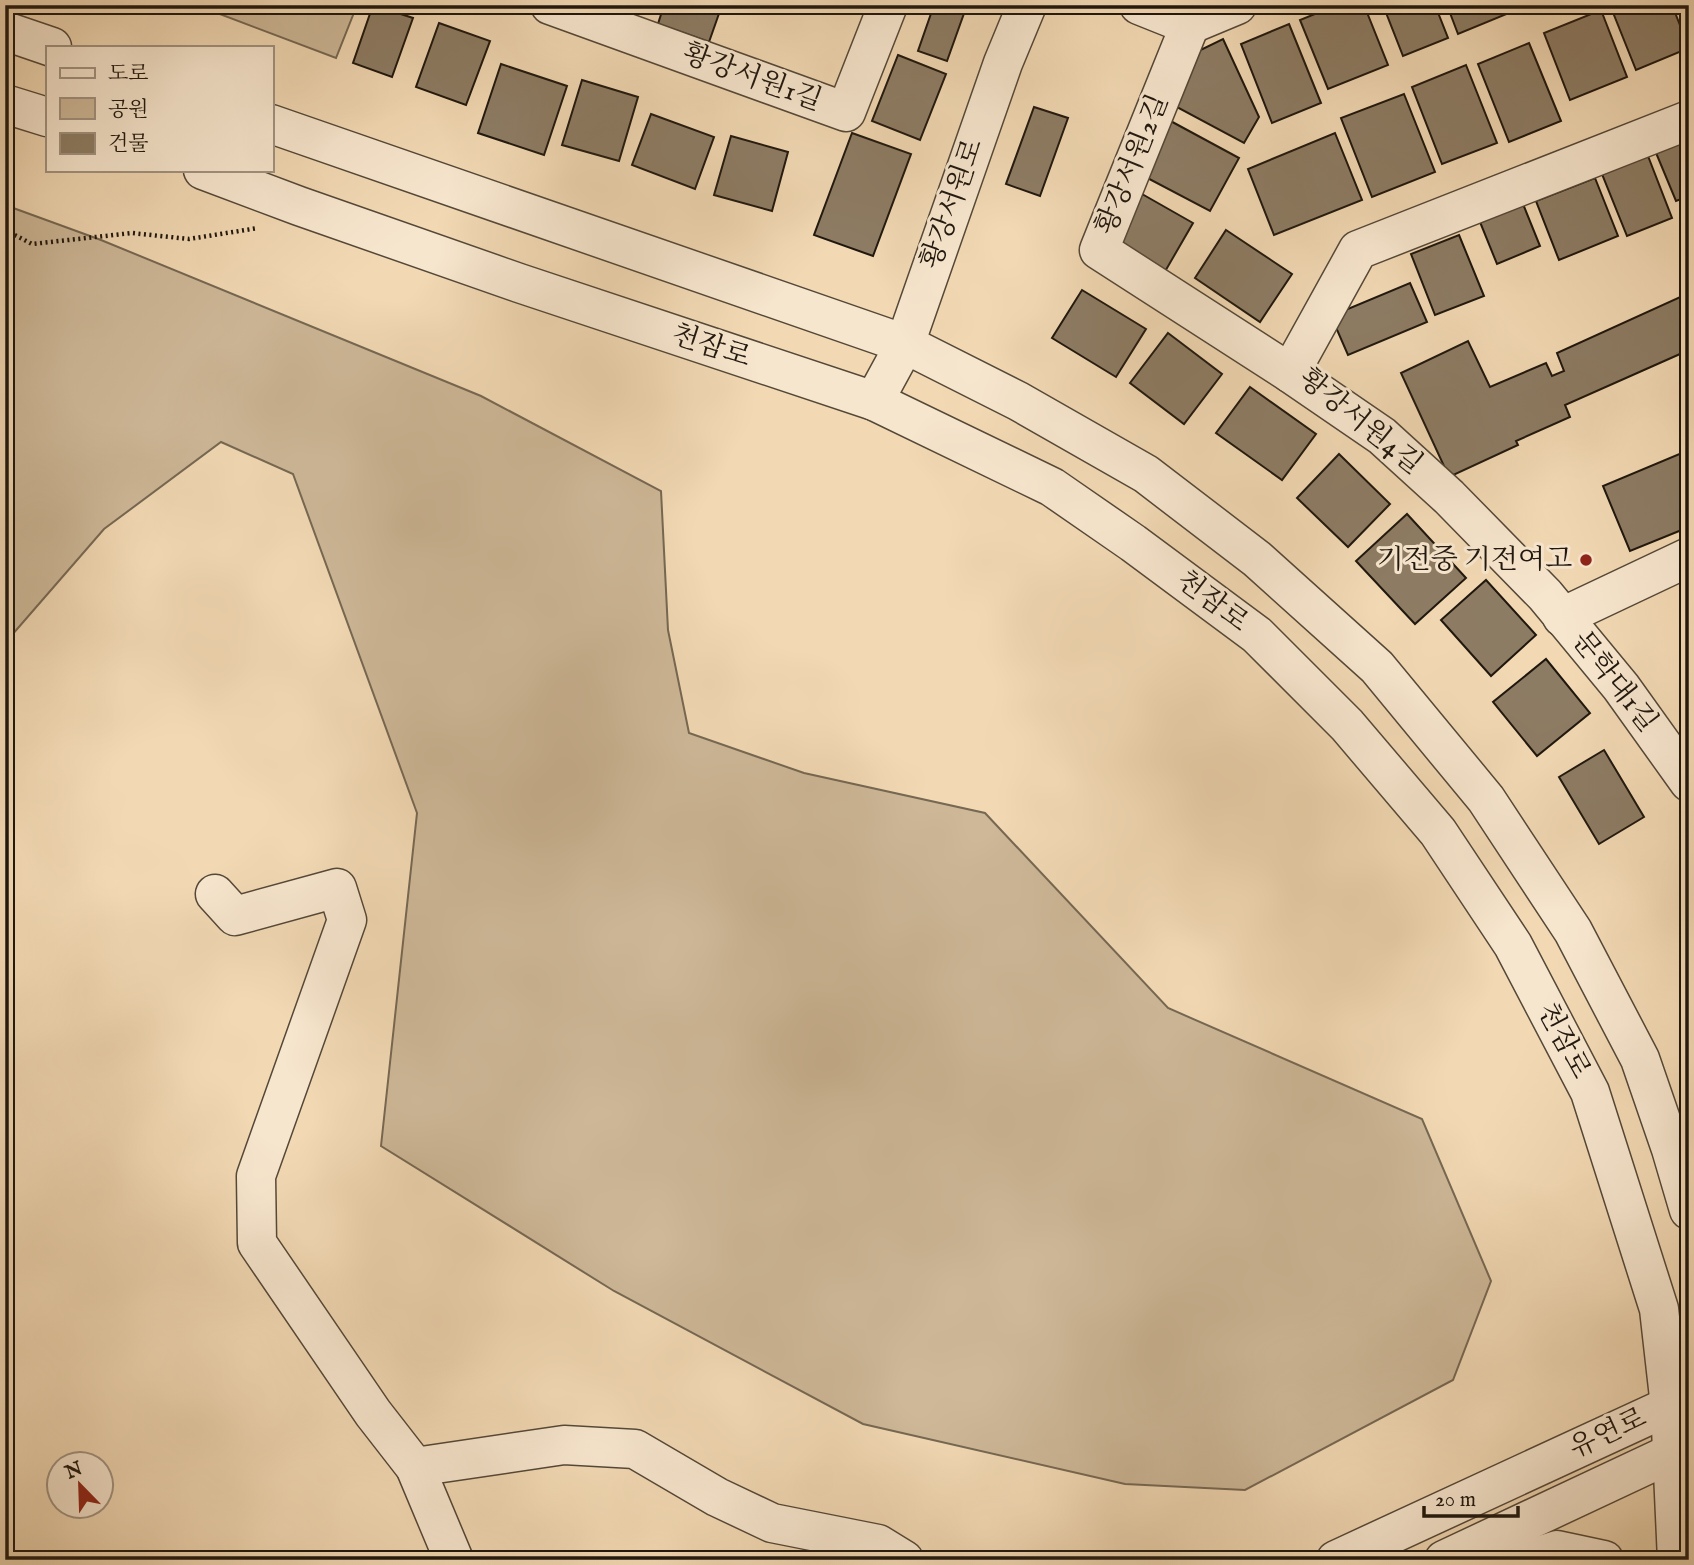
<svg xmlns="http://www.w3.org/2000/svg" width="1694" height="1565" font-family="'IM FELL English','Noto Serif KR',serif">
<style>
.green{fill:#ceb898;stroke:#766853;stroke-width:2}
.building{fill:#8d7c64;stroke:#1f170e;stroke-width:2}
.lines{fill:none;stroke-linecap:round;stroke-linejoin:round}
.minor-casing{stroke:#544838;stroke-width:41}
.path{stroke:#1f170e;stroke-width:4.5;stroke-dasharray:2 3.5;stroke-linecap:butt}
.minor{stroke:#f7e6ce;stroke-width:38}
.poi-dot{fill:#8f2418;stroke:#f7e6ce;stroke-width:2.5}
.labels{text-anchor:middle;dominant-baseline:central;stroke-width:6;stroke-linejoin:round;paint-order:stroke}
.street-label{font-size:28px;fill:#1f170e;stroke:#f7e6ce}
.poi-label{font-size:28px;fill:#1f170e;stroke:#f7e6ce;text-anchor:end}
</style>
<rect width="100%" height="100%" fill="#f2d9b4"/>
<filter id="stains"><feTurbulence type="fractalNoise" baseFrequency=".00286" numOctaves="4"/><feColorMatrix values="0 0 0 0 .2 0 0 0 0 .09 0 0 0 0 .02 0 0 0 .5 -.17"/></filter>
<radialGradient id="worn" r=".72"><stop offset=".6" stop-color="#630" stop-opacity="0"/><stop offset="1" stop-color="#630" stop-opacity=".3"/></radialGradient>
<g class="green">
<polygon points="196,5 357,5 336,58"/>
<polygon points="5,205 101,240 481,396 661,491 668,630 689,733 804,773 985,813 1168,1008 1422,1119 1491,1281 1453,1380 1245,1490 1125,1484 863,1424 614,1291 381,1146 417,813 293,474 221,442 104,529 5,643"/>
</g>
<g class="building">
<polygon points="373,5 413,18 392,77 353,63"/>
<polygon points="612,5 641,5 638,14"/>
<polygon points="664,5 722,5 709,42 658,24"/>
<polygon points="934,5 967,5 947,61 918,51"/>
<polygon points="1337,5 1364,5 1388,65 1328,89 1300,20"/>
<polygon points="1383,5 1435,5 1448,38 1403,56"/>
<polygon points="1447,5 1506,5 1509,13 1458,34"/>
<polygon points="1610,5 1672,5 1689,48 1636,70"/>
<polygon points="1601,10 1627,77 1570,100 1544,33"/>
<polygon points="439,23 490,41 466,105 416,87"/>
<polygon points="1289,24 1321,103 1272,123 1241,44"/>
<polygon points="1223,39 1259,117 1244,143 1173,105 1182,59"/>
<polygon points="1529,43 1561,121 1509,142 1478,64"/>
<polygon points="898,55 946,74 920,140 872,121"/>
<polygon points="501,64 567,86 544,155 478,133"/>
<polygon points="1466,65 1497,143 1442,164 1412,87"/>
<polygon points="582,80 638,97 619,161 562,145"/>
<polygon points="1404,94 1435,172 1372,197 1341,118"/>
<polygon points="1034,107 1068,118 1040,196 1006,184"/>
<polygon points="651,114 714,137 695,189 632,165"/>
<polygon points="1165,118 1239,158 1210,211 1136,172"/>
<polygon points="852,133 911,154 873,256 814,235"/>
<polygon points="1335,133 1362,200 1274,235 1248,169"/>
<polygon points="1689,134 1689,196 1676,201 1654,148"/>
<polygon points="731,136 788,152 772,211 714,195"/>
<polygon points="1648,156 1672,218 1627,236 1602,174"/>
<polygon points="1595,178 1618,236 1559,260 1536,201"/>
<polygon points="1142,194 1193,223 1163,275 1112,246"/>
<polygon points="1523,204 1540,246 1497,264 1480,222"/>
<polygon points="1226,230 1292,274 1260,322 1195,278"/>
<polygon points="1459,235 1484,296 1435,315 1411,254"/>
<polygon points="1410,283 1427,322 1348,355 1331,316"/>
<polygon points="1082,290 1146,329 1116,377 1052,338"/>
<polygon points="1689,293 1689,350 1565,405 1570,417 1516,441 1518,445 1449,477 1401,373 1468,341 1490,387 1546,363 1552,376 1564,371 1557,353"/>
<polygon points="1168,333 1222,374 1184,424 1130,383"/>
<polygon points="1250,387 1316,434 1282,480 1216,433"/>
<polygon points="1689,450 1689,527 1630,551 1603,486"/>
<polygon points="1339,454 1390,504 1348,547 1297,498"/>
<polygon points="1407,514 1466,578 1415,624 1356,561"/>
<polygon points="1486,580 1536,635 1491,676 1441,620"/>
<polygon points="1546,659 1590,713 1537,756 1493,702"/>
<polygon points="1604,750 1644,817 1599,844 1559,777"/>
</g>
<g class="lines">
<defs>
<g id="minor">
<polyline points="550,5 846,112 888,5"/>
<polyline points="1139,5 1189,25 1237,5"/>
<polyline points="1198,5 1099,250 1290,373 1382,436 1449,497 1545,595 1621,687 1689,782"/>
<polyline points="5,31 52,47"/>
<polyline points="5,104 47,117"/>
<polyline points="271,124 905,344 1018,401 1146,474 1257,559 1377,667 1486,799 1573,931 1640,1059 1671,1149 1689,1210"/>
<polyline points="203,170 299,206 519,283 874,401 1052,487 1133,543 1257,635 1347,725 1438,832 1513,945 1590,1092 1659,1309 1670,1406 1677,1560"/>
<polyline points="1290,373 1358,250 1689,120"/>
<polyline points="874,401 905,344 1003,63 1027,5"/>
<polyline points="1562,617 1689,557"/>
<polyline points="215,894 235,916 337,888 347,920 256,1176 257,1243 373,1413 415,1467 454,1560"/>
<polyline points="415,1467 564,1445 635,1449 717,1497 772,1523 878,1544 904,1560"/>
<polyline points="1336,1560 1689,1397"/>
<polyline points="1444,1560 1689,1445"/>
<polyline points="1526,1560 1557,1550 1604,1560"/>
</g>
</defs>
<use href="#minor" class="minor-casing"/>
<polyline class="path" points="5,230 32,244 132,233 189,239 258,228"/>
<use href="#minor" class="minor"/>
</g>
<circle class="poi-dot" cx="1586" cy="560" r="7"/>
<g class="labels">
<g class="street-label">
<text transform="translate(752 78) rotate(20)">황강서원1길</text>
<text transform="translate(1133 165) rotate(-68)">황강서원2길</text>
<text transform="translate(953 204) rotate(-71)">황강서원로</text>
<text transform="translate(711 347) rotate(18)">천잠로</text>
<text transform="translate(1360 422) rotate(39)">황강서원4길</text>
<text transform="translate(1212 602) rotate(37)">천잠로</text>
<text transform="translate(1614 682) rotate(52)">문학대1길</text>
<text transform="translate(1563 1041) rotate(62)">천잠로</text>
<text transform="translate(1608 1434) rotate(-25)">유연로</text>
</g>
<g class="poi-label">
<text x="1572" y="560">기전중 기전여고</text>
</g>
</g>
<rect width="1694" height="1565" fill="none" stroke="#f2d9b4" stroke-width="28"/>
<rect x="7" y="7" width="1680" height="1551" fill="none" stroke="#1f170e" stroke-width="3.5"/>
<rect x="14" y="14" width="1666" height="1537" fill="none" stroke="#1f170e" stroke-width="2"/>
<rect x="46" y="46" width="228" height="126" fill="#f7e6ce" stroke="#a19381" stroke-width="2"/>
<rect x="60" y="68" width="35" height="10" fill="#f7e6ce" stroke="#a19381" stroke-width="2"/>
<text x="108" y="80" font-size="21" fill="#1f170e">도로</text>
<rect x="60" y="98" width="35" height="21" fill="#ceb898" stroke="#a19381" stroke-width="2"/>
<text x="108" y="116" font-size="21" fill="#1f170e">공원</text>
<rect x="60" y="133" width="35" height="21" fill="#8d7c64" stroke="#a19381" stroke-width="2"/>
<text x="108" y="150" font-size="21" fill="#1f170e">건물</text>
<g transform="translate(80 1485) rotate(337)"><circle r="33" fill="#f7e6ce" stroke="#a19381" stroke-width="2"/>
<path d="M0-5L12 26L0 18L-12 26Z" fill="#8f2418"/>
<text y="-10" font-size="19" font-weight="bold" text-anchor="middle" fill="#1f170e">N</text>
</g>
<path d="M1424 1506v10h94v-10" fill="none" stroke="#1f170e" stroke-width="3.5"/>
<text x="1435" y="1506" font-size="21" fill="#1f170e" stroke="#f7e6ce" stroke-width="5" paint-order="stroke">20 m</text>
<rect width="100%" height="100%" filter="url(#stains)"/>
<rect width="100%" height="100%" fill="url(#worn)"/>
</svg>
